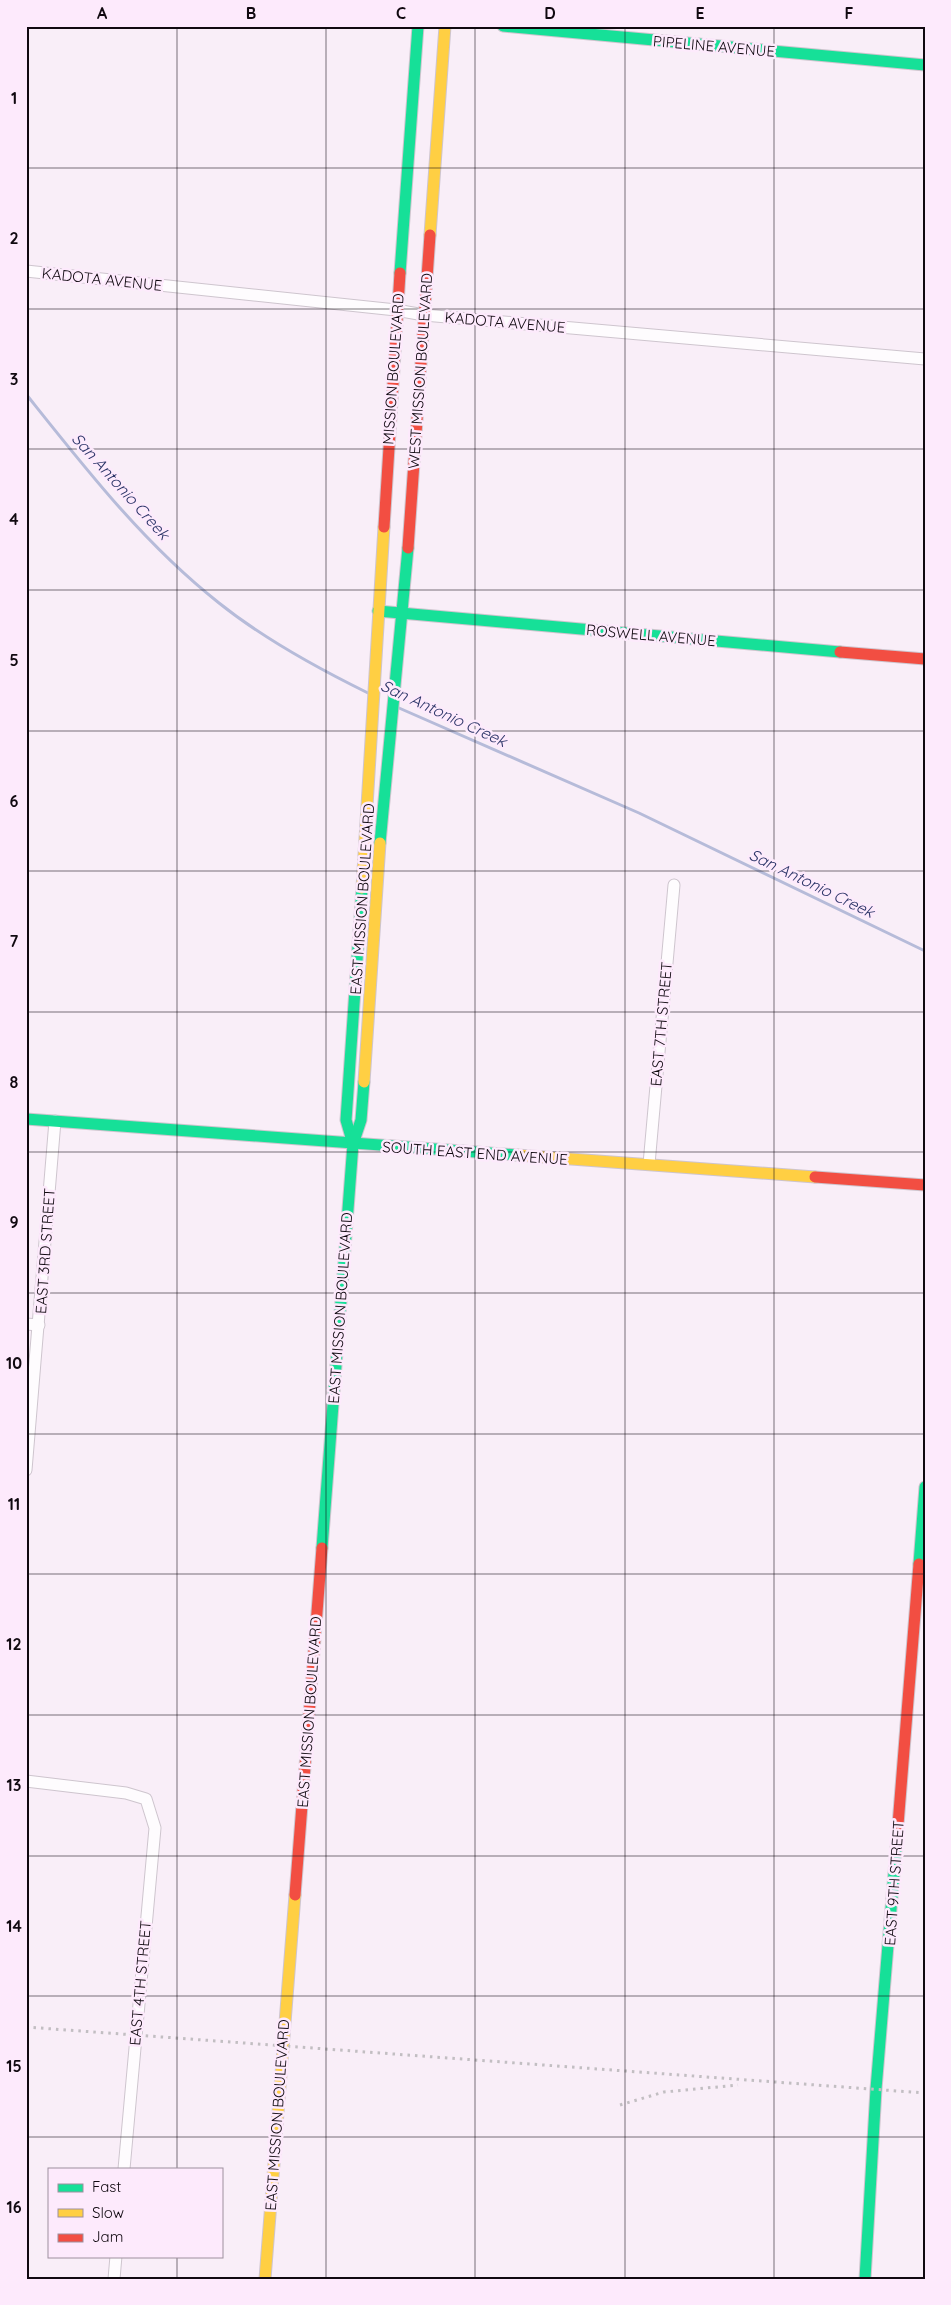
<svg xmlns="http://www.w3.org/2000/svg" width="951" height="2305" font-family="Quicksand,sans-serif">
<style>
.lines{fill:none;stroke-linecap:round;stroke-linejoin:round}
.stream{stroke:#b6bbd9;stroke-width:3}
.street-casing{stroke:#cec5ce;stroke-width:13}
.fast-casing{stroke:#cec5ce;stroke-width:13}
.slow-casing{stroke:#cec5ce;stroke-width:13}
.jam-casing{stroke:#cec5ce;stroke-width:13}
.street{stroke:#fefcfe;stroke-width:11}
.fast{stroke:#16e098;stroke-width:11}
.slow{stroke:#ffcf43;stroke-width:11}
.jam{stroke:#f24e42;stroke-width:11}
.rail{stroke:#c2bec2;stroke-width:3;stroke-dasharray:2.5 5;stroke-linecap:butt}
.grid{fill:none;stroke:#100910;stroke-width:1;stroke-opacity:0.55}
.labels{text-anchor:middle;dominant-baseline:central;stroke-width:5;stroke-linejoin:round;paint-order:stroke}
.street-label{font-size:15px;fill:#100910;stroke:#fdeafc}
.water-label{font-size:16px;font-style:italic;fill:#2c3568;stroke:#fdeafc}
.neatline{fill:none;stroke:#100910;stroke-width:2}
.grid-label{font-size:16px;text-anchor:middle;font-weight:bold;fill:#100910}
</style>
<rect width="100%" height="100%" fill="#f9eef8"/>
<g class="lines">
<g class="stream">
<path d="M26 394C85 468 144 544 219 603 264 639 317 668 368 693"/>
<polyline points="399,708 639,813 925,951"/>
</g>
<defs>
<g id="street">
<polyline points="26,271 396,310 424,315 925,359"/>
<polyline points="649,1164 674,885"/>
<polyline points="26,1324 39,1325"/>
<polyline points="26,1470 55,1121"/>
<polyline points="26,1781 126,1793 146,1799 155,1828 124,2169"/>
<polyline points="114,2279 116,2256"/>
</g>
<g id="fast">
<polyline points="503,26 925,65"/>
<polyline points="400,273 418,26"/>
<polyline points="378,611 840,652"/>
<polyline points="380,843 408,548"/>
<polyline points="26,1119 517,1155"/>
<polyline points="353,1144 346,1120 362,888"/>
<polyline points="322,1548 353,1144 361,1120 364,1082"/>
<polyline points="919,1564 925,1487"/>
<polyline points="865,2279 876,2089 897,1837"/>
</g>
<g id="slow">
<polyline points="430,235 445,26"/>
<polyline points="362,888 384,527"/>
<polyline points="364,1082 380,843"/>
<polyline points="517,1155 815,1177"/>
<polyline points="265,2279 295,1895"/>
</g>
<g id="jam">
<polyline points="384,527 400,273"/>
<polyline points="408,548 430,235"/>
<polyline points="840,652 925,659"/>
<polyline points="815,1177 925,1185"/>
<polyline points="897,1837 919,1564"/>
<polyline points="295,1895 322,1548"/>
</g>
</defs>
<use href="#street" class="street-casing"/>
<use href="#fast" class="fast-casing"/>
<use href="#slow" class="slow-casing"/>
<use href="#jam" class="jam-casing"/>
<use href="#street" class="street"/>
<use href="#fast" class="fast"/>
<use href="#slow" class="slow"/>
<use href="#jam" class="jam"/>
<g class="rail">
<polyline points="26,2027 925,2093"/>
<polyline points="620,2105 664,2092 738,2085"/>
</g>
</g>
<path class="grid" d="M177 26V2169M326 26V2279M475 26V2279M625 26V2279M774 26V2279M26 168H925M26 309H925M26 449H925M26 590H925M26 731H925M26 871H925M26 1012H925M26 1152H925M26 1293H925M26 1434H925M26 1574H925M26 1715H925M26 1856H925M26 1996H925M26 2137H925M177 2256V2279"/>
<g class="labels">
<g class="street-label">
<text transform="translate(714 46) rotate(5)">PIPELINE AVENUE</text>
<text transform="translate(102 279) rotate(6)">KADOTA AVENUE</text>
<text transform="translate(505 322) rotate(5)">KADOTA AVENUE</text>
<text transform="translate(393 369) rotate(-86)">MISSION BOULEVARD</text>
<text transform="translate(420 371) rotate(-86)">WEST MISSION BOULEVARD</text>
<text transform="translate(651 635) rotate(5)">ROSWELL AVENUE</text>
<text transform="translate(362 899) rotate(-86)">EAST MISSION BOULEVARD</text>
<text transform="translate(661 1024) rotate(-85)">EAST 7TH STREET</text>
<text transform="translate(475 1153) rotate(4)">SOUTH EAST END AVENUE</text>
<text transform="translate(45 1251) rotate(-86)">EAST 3RD STREET</text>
<text transform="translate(340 1308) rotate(-86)">EAST MISSION BOULEVARD</text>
<text transform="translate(309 1712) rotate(-86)">EAST MISSION BOULEVARD</text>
<text transform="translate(894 1883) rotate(-86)">EAST 9TH STREET</text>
<text transform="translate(140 1983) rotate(-85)">EAST 4TH STREET</text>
<text transform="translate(277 2115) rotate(-86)">EAST MISSION BOULEVARD</text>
</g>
<g class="water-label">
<text transform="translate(121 486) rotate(48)">San Antonio Creek</text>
<text transform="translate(444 713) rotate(25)">San Antonio Creek</text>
<text transform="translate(812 883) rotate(26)">San Antonio Creek</text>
</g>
</g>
<rect width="951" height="2305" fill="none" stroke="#fdeafc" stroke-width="55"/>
<rect x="48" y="2168" width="175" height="90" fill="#fdeafc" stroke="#9e909e"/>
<rect x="58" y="2184" width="25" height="8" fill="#16e098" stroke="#9e909e"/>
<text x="92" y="2192" font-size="15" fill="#100910">Fast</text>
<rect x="58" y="2209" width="25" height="8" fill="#ffcf43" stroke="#9e909e"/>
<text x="92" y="2218" font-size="15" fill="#100910">Slow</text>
<rect x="58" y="2234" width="25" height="8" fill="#f24e42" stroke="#9e909e"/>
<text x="92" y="2242" font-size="15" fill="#100910">Jam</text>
<rect x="28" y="28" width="896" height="2250" class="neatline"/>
<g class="grid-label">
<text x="102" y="19">A</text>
<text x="251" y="19">B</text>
<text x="401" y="19">C</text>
<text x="550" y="19">D</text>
<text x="700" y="19">E</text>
<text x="849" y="19">F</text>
<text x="14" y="104">1</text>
<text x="14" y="244">2</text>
<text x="14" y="385">3</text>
<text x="14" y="525">4</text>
<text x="14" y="666">5</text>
<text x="14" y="807">6</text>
<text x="14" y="947">7</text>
<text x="14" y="1088">8</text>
<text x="14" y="1228">9</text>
<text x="14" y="1369">10</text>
<text x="14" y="1510">11</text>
<text x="14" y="1650">12</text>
<text x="14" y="1791">13</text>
<text x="14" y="1932">14</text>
<text x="14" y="2072">15</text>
<text x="14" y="2213">16</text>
</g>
</svg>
